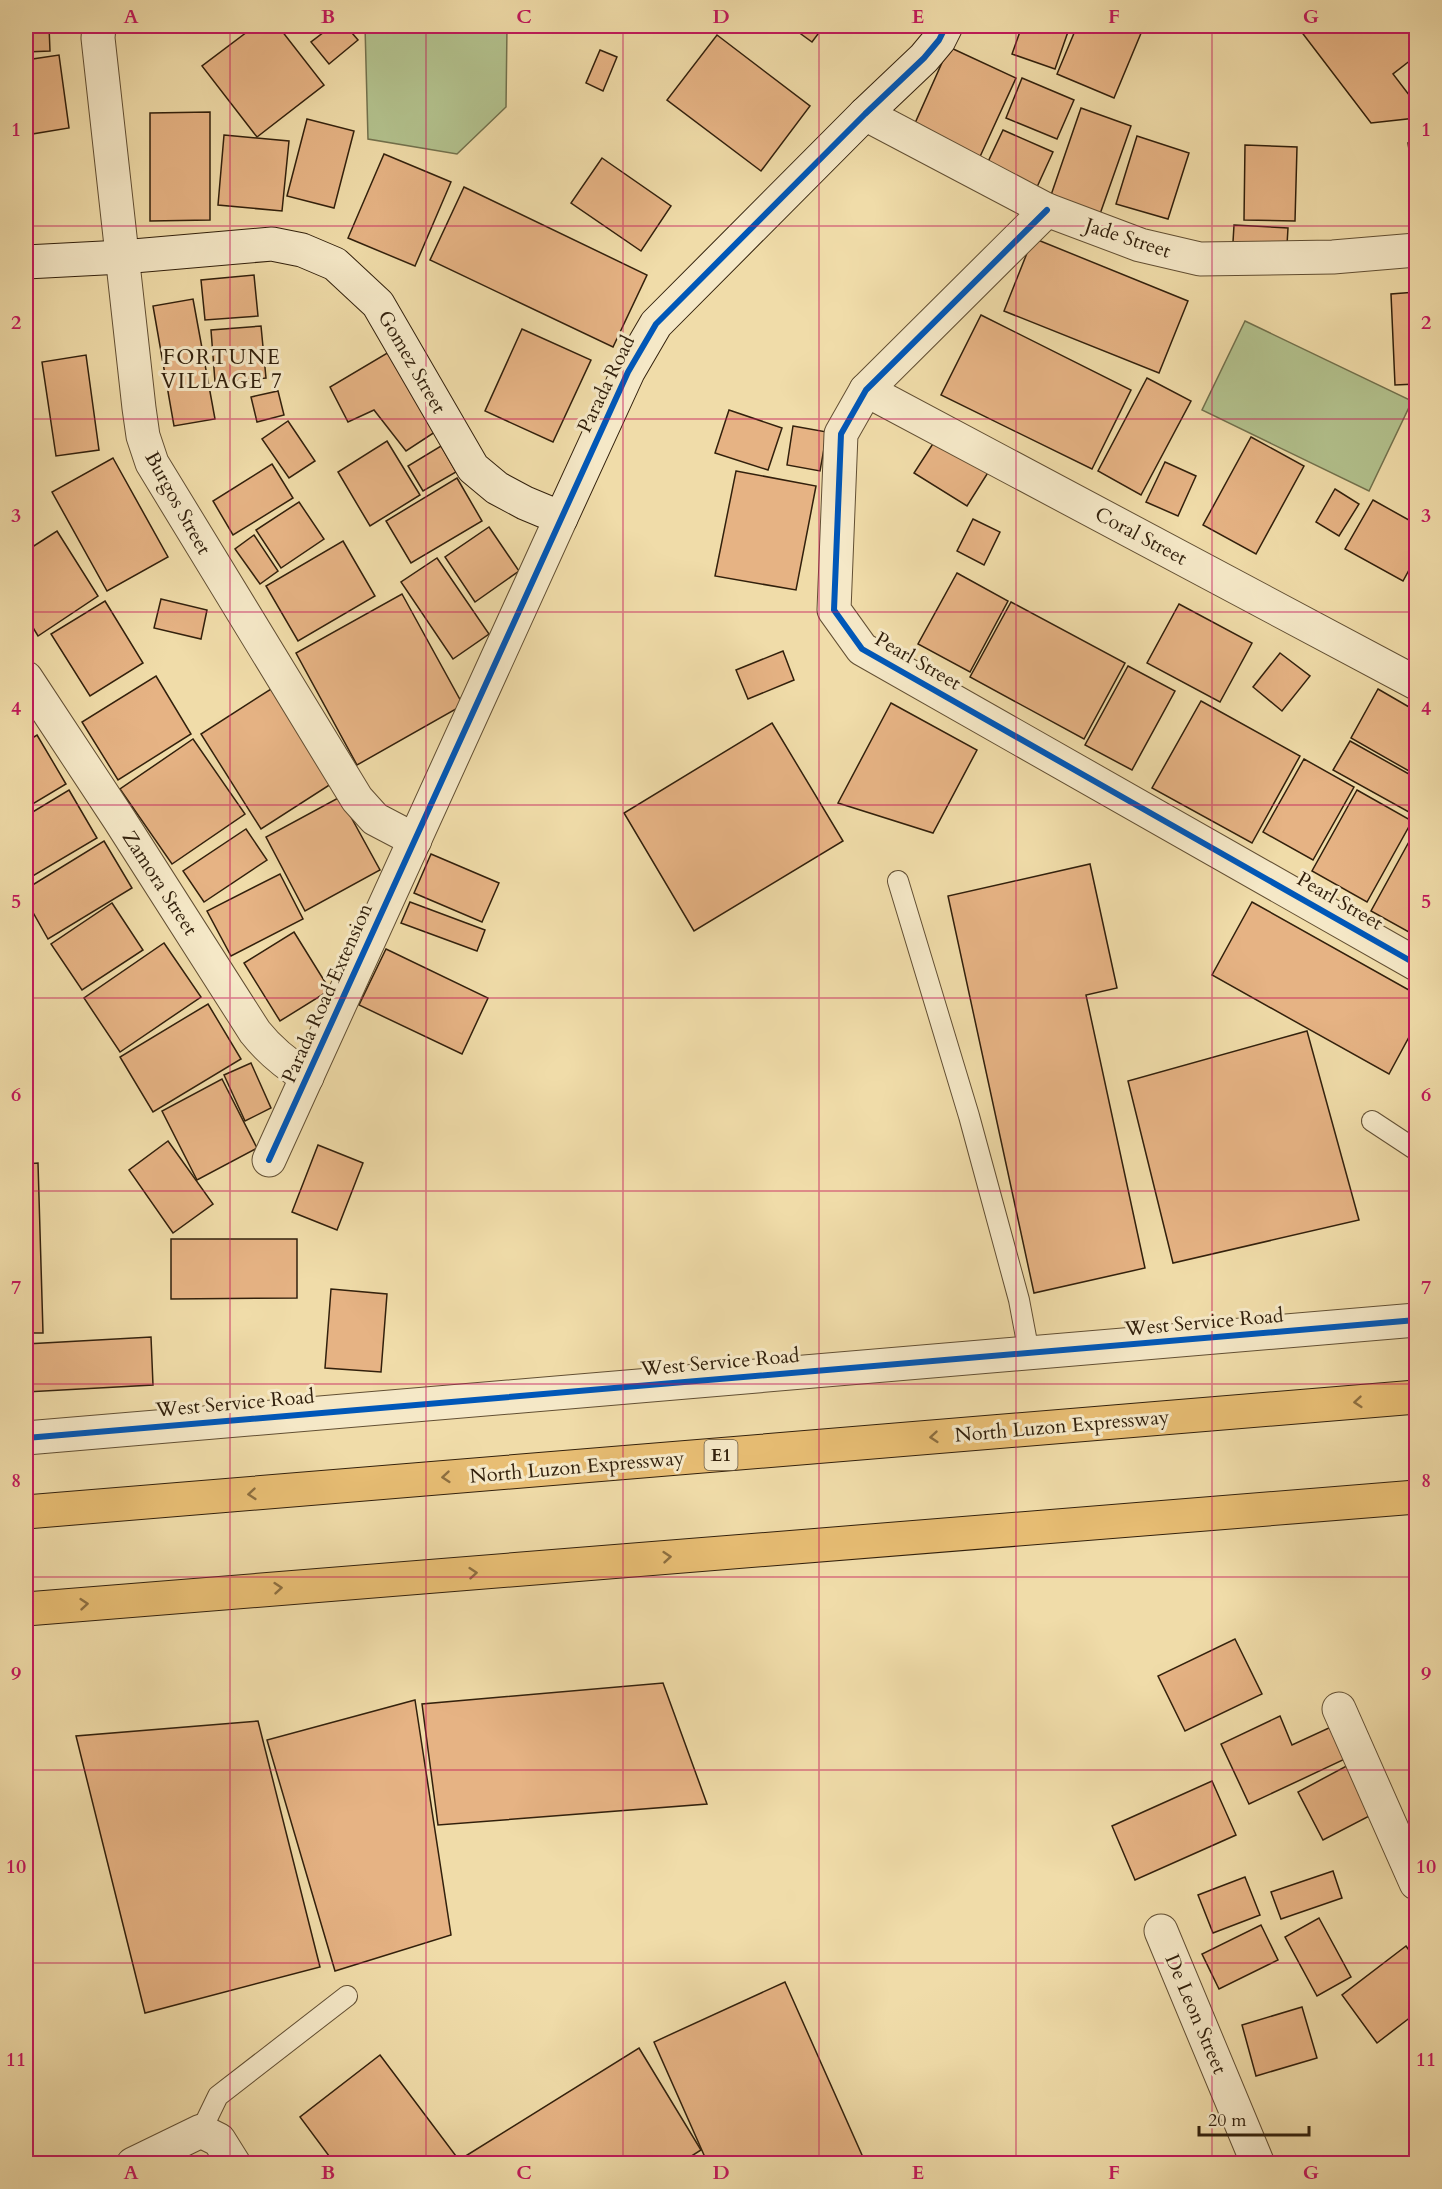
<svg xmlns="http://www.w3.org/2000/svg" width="1442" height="2189" font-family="Cardo,serif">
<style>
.green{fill:#b3c28e;stroke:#72714d;stroke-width:1.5}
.building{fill:#e6b384;stroke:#32200c;stroke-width:1.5}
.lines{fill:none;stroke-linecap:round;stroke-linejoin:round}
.lane-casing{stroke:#624f33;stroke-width:22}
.street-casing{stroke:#624f33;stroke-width:35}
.secondary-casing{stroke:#32200c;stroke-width:35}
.highway-casing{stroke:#32200c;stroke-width:35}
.lane{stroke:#f5e8c7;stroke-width:20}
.street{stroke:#f5e8c7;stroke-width:33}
.secondary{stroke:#f5e8c7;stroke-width:33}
.highway{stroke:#e8be74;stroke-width:33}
.cycleway-casing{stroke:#f5e8c7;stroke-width:10}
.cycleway{stroke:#0057b8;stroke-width:6}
.oneway{stroke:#8d6f40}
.grid{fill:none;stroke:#c2185b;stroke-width:1.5;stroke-opacity:0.55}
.labels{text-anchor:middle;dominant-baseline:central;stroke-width:6;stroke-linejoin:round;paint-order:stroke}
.shield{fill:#f5e8c7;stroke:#6c5c44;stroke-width:1.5}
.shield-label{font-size:18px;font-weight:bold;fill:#32200c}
.street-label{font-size:20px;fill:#32200c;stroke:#f5e8c7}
.neighbourhood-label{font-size:21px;letter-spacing:1.5px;fill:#32200c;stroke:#f5e8c7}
.neatline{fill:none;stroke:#c2185b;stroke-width:2}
.grid-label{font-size:20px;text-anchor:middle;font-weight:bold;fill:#c2185b}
</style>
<rect width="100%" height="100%" fill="#f0dca9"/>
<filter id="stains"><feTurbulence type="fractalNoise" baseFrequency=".00333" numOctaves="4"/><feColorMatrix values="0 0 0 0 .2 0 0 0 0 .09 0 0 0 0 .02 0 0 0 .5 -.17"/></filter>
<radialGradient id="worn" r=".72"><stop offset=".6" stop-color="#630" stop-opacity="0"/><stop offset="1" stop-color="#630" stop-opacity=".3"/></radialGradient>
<g class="green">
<polygon points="365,26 507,26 506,107 457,154 368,139"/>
<polygon points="1245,321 1412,401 1369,491 1202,410"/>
</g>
<g class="building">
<polygon points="26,26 49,26 50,51 26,52"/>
<polygon points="255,26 278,26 324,85 257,137 202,66"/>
<polygon points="332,26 346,26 358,40 329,64 311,42"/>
<polygon points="790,26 824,26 812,42"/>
<polygon points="1022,26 1070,26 1055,69 1012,54"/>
<polygon points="1077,26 1144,26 1114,98 1057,74"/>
<polygon points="1297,26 1416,26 1416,56 1393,74 1416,104 1416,118 1371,123"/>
<polygon points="717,35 810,106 761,171 667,100"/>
<polygon points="949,47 1016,78 978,161 912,130"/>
<polygon points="600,50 617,57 603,91 586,83"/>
<polygon points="59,55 69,128 26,135 26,60"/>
<polygon points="1022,78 1074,100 1057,139 1006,118"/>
<polygon points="1081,108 1131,126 1100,214 1050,198"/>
<polygon points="210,112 210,220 150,221 150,113"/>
<polygon points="307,119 354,131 334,208 287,196"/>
<polygon points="1003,130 1053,152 1037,187 987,164"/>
<polygon points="224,135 289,141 282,211 218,205"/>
<polygon points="1137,136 1189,153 1168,219 1116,204"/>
<polygon points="1416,142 1416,197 1408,143"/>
<polygon points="1245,145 1297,147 1295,221 1244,220"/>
<polygon points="384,154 451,182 415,266 348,238"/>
<polygon points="602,158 671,206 641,251 571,203"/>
<polygon points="464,187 647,275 613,347 430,260"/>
<polygon points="1234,225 1288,228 1287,245 1233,242"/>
<polygon points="1033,238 1188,301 1159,373 1004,311"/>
<polygon points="254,275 258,316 205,320 201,280"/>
<polygon points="1416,292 1416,384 1395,385 1391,294"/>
<polygon points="193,299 215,419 174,426 153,306"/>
<polygon points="981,315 1131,390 1092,469 941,395"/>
<polygon points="261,326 266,378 215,382 211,330"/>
<polygon points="522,329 591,360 553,442 485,411"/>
<polygon points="389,352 435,432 406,451 374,410 348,422 330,387"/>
<polygon points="86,355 99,450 56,456 42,362"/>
<polygon points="1147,378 1191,401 1141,495 1098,471"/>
<polygon points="278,391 284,415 257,422 251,397"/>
<polygon points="729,410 782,428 768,470 715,453"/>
<polygon points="288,421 315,461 289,478 262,439"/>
<polygon points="793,426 827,432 820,471 787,465"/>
<polygon points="1251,437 1304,466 1256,554 1203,525"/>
<polygon points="936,439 989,471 967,506 914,473"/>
<polygon points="387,441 420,495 370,526 338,472"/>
<polygon points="441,446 456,472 423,491 408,466"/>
<polygon points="113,458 168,557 107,591 52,492"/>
<polygon points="1165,462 1196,476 1178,516 1146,502"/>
<polygon points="272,464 293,498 233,535 213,501"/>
<polygon points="736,471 816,486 796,590 715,576"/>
<polygon points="457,478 482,521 411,563 386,521"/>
<polygon points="1335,489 1359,504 1339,536 1316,522"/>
<polygon points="1373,500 1416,524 1416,557 1403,581 1345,549"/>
<polygon points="299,502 324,539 281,568 256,530"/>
<polygon points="973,519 1000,532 984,565 957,551"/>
<polygon points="489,527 519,571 475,602 445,557"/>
<polygon points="57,531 98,596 38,636 26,616 26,551"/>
<polygon points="254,535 278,571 260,584 235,549"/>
<polygon points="343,541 375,596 298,641 266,586"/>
<polygon points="437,558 489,634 453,659 401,582"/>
<polygon points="957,573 1008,601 970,672 918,644"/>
<polygon points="402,594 463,705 357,765 296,653"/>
<polygon points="161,599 207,610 201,639 154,628"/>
<polygon points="105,601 143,663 90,696 51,634"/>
<polygon points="1011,602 1125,663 1084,739 970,677"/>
<polygon points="1179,604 1252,643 1220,702 1147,663"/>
<polygon points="783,651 794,680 748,699 736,670"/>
<polygon points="1280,653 1310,676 1282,711 1253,687"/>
<polygon points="1128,666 1175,691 1132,770 1085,745"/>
<polygon points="156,676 191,734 118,780 82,722"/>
<polygon points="271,689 331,784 261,829 201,734"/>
<polygon points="1378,689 1416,711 1416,775 1351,738"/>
<polygon points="1201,701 1300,756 1252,843 1152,788"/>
<polygon points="891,703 977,750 933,833 838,803"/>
<polygon points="772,723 843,841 694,931 624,813"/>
<polygon points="37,735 66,784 26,808 26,742"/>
<polygon points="193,739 245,814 172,864 120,789"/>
<polygon points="1350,741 1416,778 1416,816 1333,770"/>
<polygon points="1304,759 1354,787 1313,860 1263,832"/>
<polygon points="69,790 97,838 26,880 26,816"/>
<polygon points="1357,790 1412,821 1367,902 1312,871"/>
<polygon points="340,797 380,870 305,911 266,837"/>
<polygon points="246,829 267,860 204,902 183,871"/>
<polygon points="1416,829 1416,936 1371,911"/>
<polygon points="104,841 132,888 48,939 26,900 26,889"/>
<polygon points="431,854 499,883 482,922 414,893"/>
<polygon points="1090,864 1117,988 1086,995 1145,1268 1034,1293 948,896"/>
<polygon points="280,874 303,919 231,956 207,911"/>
<polygon points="410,902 485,930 477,951 401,923"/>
<polygon points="1252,902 1416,994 1416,1024 1389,1074 1212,975"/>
<polygon points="112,903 143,950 82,990 51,944"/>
<polygon points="294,932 330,990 280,1021 244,963"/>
<polygon points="164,943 201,997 120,1052 84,998"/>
<polygon points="386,949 488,998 462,1054 359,1005"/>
<polygon points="208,1004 241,1059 153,1112 120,1057"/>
<polygon points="1307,1031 1359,1220 1173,1263 1128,1081"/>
<polygon points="251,1063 271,1108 245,1121 224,1075"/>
<polygon points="222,1079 257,1148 197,1180 162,1111"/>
<polygon points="168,1141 213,1204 173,1233 129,1170"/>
<polygon points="318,1145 363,1163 337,1230 292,1212"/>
<polygon points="38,1163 43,1333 26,1333 26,1164"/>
<polygon points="171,1239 297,1239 297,1298 171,1299"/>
<polygon points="331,1289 387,1294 381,1372 325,1368"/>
<polygon points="151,1337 153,1385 26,1392 26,1344"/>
<polygon points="1235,1639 1262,1694 1185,1731 1158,1676"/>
<polygon points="663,1683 707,1804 438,1825 422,1704"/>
<polygon points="415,1700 451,1935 335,1971 267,1740"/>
<polygon points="1280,1716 1292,1745 1331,1727 1345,1759 1249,1804 1221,1744"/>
<polygon points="258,1721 320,1967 145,2013 76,1736"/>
<polygon points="1354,1762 1379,1811 1323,1840 1298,1792"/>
<polygon points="1212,1781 1236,1835 1135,1880 1112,1826"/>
<polygon points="1333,1871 1342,1898 1281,1919 1271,1892"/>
<polygon points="1245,1877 1260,1915 1213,1933 1198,1895"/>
<polygon points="1319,1918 1351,1977 1317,1996 1285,1937"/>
<polygon points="1261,1925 1278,1960 1219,1989 1202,1954"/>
<polygon points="1406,1946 1416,1960 1416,2013 1377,2043 1342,1995"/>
<polygon points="785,1982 866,2164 708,2164 654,2042"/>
<polygon points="1302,2007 1317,2058 1256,2076 1242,2025"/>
<polygon points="639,2048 701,2150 679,2164 470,2164 464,2157"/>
<polygon points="380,2055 462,2164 335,2164 300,2117"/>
</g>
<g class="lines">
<defs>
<g id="lane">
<polyline points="898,881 969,1116 1019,1300 1029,1353"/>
<polyline points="1372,1121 1416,1150"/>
<polyline points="201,2131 218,2096 347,1996"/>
</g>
<g id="street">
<polyline points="99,26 98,38 139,408 143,436 152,463 357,799 375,819 415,840"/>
<polyline points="865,114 1047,210 1140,245 1200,259 1333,257 1416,250"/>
<polyline points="1047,210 866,390 841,434 834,610 862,649 1416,964"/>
<polyline points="866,390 1416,683"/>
<path d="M26 678 119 819 255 1032C270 1051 286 1064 307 1077"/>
<polyline points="269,1160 561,518"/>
<polyline points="26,1438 1416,1320"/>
<polyline points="1339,1709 1416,1883"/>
<polyline points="1161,1931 1258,2164"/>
<polyline points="133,2164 201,2131 219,2140 234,2164"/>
</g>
<polyline id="secondary" points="26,262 122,257 272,244 302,250 335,264 378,304 473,468 497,488 525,503 561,518 628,372 656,324 865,114 924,58 939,40 946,26"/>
<g id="highway">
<polyline points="26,1512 1416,1397"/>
<polyline points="26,1609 1416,1497"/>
</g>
</defs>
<use href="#lane" class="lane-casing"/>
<use href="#street" class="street-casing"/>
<use href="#secondary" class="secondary-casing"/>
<use href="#highway" class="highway-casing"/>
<use href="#lane" class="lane"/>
<use href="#street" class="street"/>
<use href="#secondary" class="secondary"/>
<use href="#highway" class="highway"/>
<defs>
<g id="cycleway">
<polyline points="1047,210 866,390 841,434 834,610 862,649 1416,964"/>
<polyline points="269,1160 628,372 656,324 865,114 924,58 939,40 946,26"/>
<polyline points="26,1438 1416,1320"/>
</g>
</defs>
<use href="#cycleway" class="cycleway-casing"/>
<use href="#cycleway" class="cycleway"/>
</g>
<defs><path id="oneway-chevron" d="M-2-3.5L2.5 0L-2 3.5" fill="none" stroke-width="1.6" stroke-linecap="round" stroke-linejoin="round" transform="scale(1.5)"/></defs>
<g class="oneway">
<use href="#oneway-chevron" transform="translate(1358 1402) rotate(175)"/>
<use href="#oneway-chevron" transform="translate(934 1437) rotate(175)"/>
<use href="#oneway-chevron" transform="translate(446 1477) rotate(175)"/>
<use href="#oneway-chevron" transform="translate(252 1494) rotate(175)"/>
<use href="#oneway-chevron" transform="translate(667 1557) rotate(-5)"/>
<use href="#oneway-chevron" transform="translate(473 1573) rotate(-5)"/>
<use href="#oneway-chevron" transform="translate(278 1588) rotate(-5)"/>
<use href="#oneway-chevron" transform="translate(84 1604) rotate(-5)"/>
</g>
<path class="grid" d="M230 26V2164M426 26V2164M623 26V2164M819 26V2164M1016 26V2164M1212 26V2164M26 226H1416M26 419H1416M26 612H1416M26 805H1416M26 998H1416M26 1191H1416M26 1384H1416M26 1577H1416M26 1770H1416M26 1963H1416"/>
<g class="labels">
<rect class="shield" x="704.5" y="1440" width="33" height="30" rx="4.5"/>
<g class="shield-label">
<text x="721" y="1455">E1</text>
</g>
<g class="street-label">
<text transform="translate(1128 238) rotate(18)">Jade Street</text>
<text transform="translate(412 362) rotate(60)">Gomez Street</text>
<text transform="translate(606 384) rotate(-64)">Parada Road</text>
<text transform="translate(178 503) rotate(61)">Burgos Street</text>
<text transform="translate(1141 536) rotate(28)">Coral Street</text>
<text transform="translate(918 661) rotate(30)">Pearl Street</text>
<text transform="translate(160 883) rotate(57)">Zamora Street</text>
<text transform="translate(1340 901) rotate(30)">Pearl Street</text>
<text transform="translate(327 993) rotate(-66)">Parada Road Extension</text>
<text transform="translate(1204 1322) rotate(-5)">West Service Road</text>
<text transform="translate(720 1362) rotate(-5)">West Service Road</text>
<text transform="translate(235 1403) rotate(-5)">West Service Road</text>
<text transform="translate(1062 1426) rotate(-5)">North Luzon Expressway</text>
<text transform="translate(577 1467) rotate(-5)">North Luzon Expressway</text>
<text transform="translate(1196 2014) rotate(67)">De Leon Street</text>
</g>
<g class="neighbourhood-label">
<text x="222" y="357">FORTUNE<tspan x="222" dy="24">VILLAGE 7</tspan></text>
</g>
</g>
<rect width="1442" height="2189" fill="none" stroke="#f0dca9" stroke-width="66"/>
<path d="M1199 2126v9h110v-9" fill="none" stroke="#32200c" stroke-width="3"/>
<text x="1208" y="2126" font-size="18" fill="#32200c" stroke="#f5e8c7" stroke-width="4.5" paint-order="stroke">20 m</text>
<rect x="33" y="33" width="1376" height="2123" class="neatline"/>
<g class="grid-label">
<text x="131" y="23">A</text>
<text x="328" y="23">B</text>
<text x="524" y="23">C</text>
<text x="721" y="23">D</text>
<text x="918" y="23">E</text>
<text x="1114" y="23">F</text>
<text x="1311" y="23">G</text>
<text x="16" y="136">1</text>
<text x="1426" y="136">1</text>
<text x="16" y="329">2</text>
<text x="1426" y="329">2</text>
<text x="16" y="522">3</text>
<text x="1426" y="522">3</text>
<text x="16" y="715">4</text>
<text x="1426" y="715">4</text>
<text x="16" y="908">5</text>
<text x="1426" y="908">5</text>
<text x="16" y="1101">6</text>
<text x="1426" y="1101">6</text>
<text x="16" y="1294">7</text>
<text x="1426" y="1294">7</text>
<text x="16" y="1487">8</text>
<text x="1426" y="1487">8</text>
<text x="16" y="1680">9</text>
<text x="1426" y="1680">9</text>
<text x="16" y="1873">10</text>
<text x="1426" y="1873">10</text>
<text x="16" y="2066">11</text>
<text x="1426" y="2066">11</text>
<text x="131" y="2179">A</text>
<text x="328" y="2179">B</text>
<text x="524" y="2179">C</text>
<text x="721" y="2179">D</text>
<text x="918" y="2179">E</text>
<text x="1114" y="2179">F</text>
<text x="1311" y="2179">G</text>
</g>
<rect width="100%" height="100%" filter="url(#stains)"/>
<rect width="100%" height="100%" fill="url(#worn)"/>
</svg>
